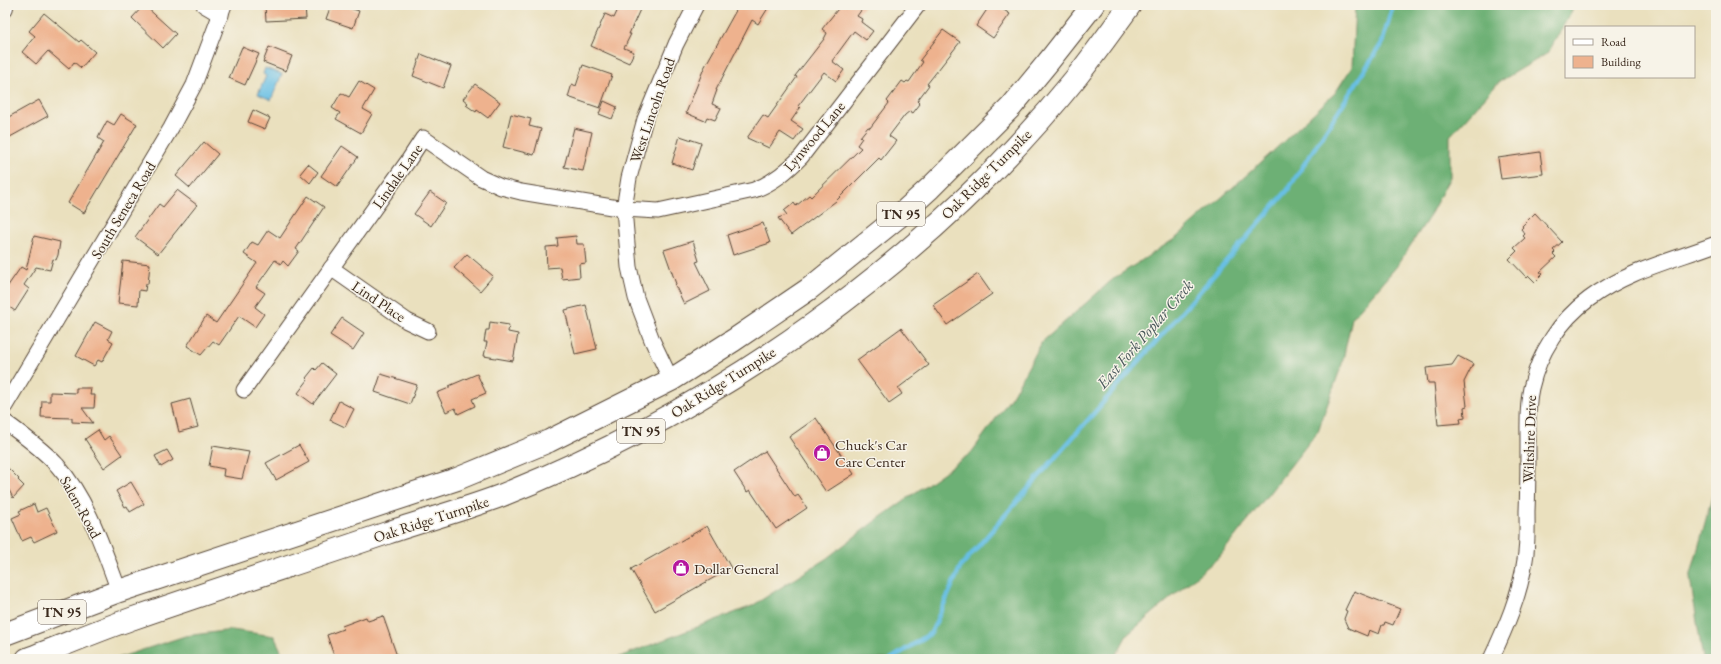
<svg xmlns="http://www.w3.org/2000/svg" width="1721" height="664" font-family="'EB Garamond',serif">
<style>
.forest{fill:#6db074;stroke:#546d49}
.water{fill:#67bfe5;stroke:#517482}
.lines{fill:none;stroke-linecap:round;stroke-linejoin:round}
.stream{stroke:#67bfe5;stroke-width:4.5}
.building{fill:#eeb28e}
.minor-casing{stroke:#554536;stroke-width:17}
.trunk-casing{stroke:#554536;stroke-width:24}
.minor{stroke:#fff;stroke-width:15}
.trunk{stroke:#fff;stroke-width:22}
.labels{text-anchor:middle;dominant-baseline:central;stroke-width:3;stroke-linejoin:round;paint-order:stroke}
.shield{fill:#f7f3e8;stroke:#73665b;stroke-width:1}
.shield-label{font-size:14px;font-weight:bold;fill:#3b2a1e}
.street-label{font-size:15px;fill:#3b2a1e;stroke:#f7f3e8}
.poi-label{font-size:15px;fill:#3b2a1e;stroke:#f7f3e8;text-anchor:start}
.water-label{font-size:16px;font-style:italic;fill:#48575a;stroke:#f7f3e8}
</style>
<rect width="100%" height="100%" fill="#f7f3e8"/>
<filter id="ink" filterUnits="userSpaceOnUse"><feTurbulence type="fractalNoise" baseFrequency=".025" numOctaves="2"/><feDisplacementMap in="SourceGraphic" scale="8" xChannelSelector="R" yChannelSelector="G"/><feConvolveMatrix kernelMatrix="1 2 1 2 8 2 1 2 1" color-interpolation-filters="sRGB"/></filter>
<filter id="wash" filterUnits="userSpaceOnUse"><feTurbulence type="fractalNoise" baseFrequency=".012" numOctaves="4" result="noise"/><feDisplacementMap in="SourceGraphic" scale="16" xChannelSelector="R" yChannelSelector="G"/><feGaussianBlur stdDeviation="0.9" result="paint"/><feColorMatrix in="noise" values="0 0 0 0 0 0 0 0 0 0 0 0 0 0 0 0 0 1.4 0 .05"/><feComposite in="paint" operator="in"/></filter>
<g filter="url(#wash)">
<rect width="100%" height="100%" fill="#eae0be"/>
<g class="forest">
<polygon points="1355,5 1575,5 1548,53 1499,82 1450,136 1450,177 1429,217 1397,266 1352,318 1342,364 1318,431 1219,557 1127,635 1114,659 614,659 752,606 827,558 871,524 971,453 1012,396 1042,342 1113,279 1176,238 1268,156 1335,93 1352,67"/>
<polygon points="1716,482 1716,659 1703,659 1690,578"/>
<polygon points="232,630 274,636 285,659 115,659 185,636"/>
</g>
<polygon class="water" points="265,68 282,74 271,100 258,94 266,76 263,74"/>
<g class="lines">
<polyline class="stream" points="891,659 931,633 961,566 1287,191 1382,43 1393,5"/>
</g>
<g id="blocks">
<g class="building">
<polygon points="144,5 176,34 163,48 132,18"/>
<polygon points="265,5 305,5 306,19 266,21"/>
<polygon points="331,5 340,5 359,11 353,28 326,19"/>
<polygon points="620,5 642,5 629,34 631,34 624,48 634,52 629,63 591,46 605,14 614,18"/>
<polygon points="739,5 770,5 758,24 752,20 716,90 717,90 712,104 721,108 715,120 707,117 705,121 686,113 704,68"/>
<polygon points="841,5 865,5 857,16 862,19 861,22 873,31 866,40 854,31 832,61 844,70 836,81 824,72 798,106 800,108 791,121 803,129 794,141 780,132 769,148 747,138 763,115 768,118 797,77 795,76 824,39 827,33 822,29"/>
<polygon points="990,5 996,5 1010,14 993,38 976,26"/>
<polygon points="44,13 79,42 81,40 95,52 81,68 74,62 69,69 48,51 36,64 22,52 35,36 29,31"/>
<polygon points="943,30 960,42 927,84 929,85 917,101 920,104 913,113 910,111 905,115 889,136 896,141 881,160 879,158 836,201 791,235 778,218 787,215 784,211 794,203 796,206 809,195 811,197 861,148 857,145 862,138 860,137 868,127 870,128 889,103 887,101 902,81 905,83 907,81 909,82 923,62 920,60"/>
<polygon points="242,47 259,54 245,85 229,78"/>
<polygon points="269,47 292,56 286,71 263,62"/>
<polygon points="421,54 451,66 443,88 413,76"/>
<polygon points="583,65 612,75 600,108 568,97 572,84 576,86"/>
<polygon points="359,81 374,90 363,109 372,114 361,133 336,119 340,113 332,108 341,93 349,97"/>
<polygon points="475,84 500,102 488,118 477,110 476,112 466,105 468,103 463,99"/>
<polygon points="39,100 48,116 10,137 5,127 5,119"/>
<polygon points="604,101 617,107 612,119 599,114"/>
<polygon points="253,110 270,118 265,129 248,122"/>
<polygon points="121,114 137,124 84,213 68,203 104,142 98,138 100,134 107,121 114,125"/>
<polygon points="511,114 531,119 529,126 541,129 534,155 503,147"/>
<polygon points="574,128 592,132 583,171 564,167"/>
<polygon points="680,136 701,143 692,170 672,163"/>
<polygon points="204,142 218,154 190,188 176,176"/>
<polygon points="342,146 358,157 337,187 321,176"/>
<polygon points="1540,152 1543,174 1501,179 1498,158"/>
<polygon points="308,164 318,172 310,183 300,174"/>
<polygon points="177,190 197,205 158,254 135,237 159,204 163,207"/>
<polygon points="430,192 446,203 431,226 414,214"/>
<polygon points="308,196 324,207 296,249 299,251 288,266 283,261 281,264 275,260 256,287 265,293 255,307 264,314 255,327 239,316 219,345 213,341 201,355 187,346 206,316 216,323 257,263 244,254 252,242 258,245 268,230 280,238"/>
<polygon points="1535,213 1562,242 1553,250 1555,252 1553,254 1556,257 1540,272 1543,274 1535,282 1529,276 1527,278 1509,259 1517,251 1514,248 1525,238 1523,236 1525,234 1521,229 1523,227 1522,226"/>
<polygon points="763,223 770,243 733,255 727,235"/>
<polygon points="34,236 60,242 58,255 56,260 53,259 50,270 36,267 24,285 29,289 15,311 5,304 5,290 21,267 26,270"/>
<polygon points="576,236 577,244 584,244 586,263 579,264 580,277 562,279 560,267 547,268 546,247 558,246 557,238"/>
<polygon points="693,241 699,261 696,262 710,291 684,304 675,285 676,284 664,250"/>
<polygon points="467,254 493,276 480,291 454,268"/>
<polygon points="123,261 150,264 148,284 146,284 145,291 139,290 138,305 118,303"/>
<polygon points="978,274 992,294 947,325 933,305"/>
<polygon points="586,305 597,349 575,354 565,310"/>
<polygon points="342,318 364,333 353,350 330,335"/>
<polygon points="95,322 112,331 108,339 113,342 102,362 98,360 94,366 76,356"/>
<polygon points="490,322 509,325 508,332 518,334 513,361 484,356 487,342 484,342 486,330 489,330"/>
<polygon points="901,328 929,365 898,388 902,394 889,403 857,360"/>
<polygon points="1458,356 1473,364 1464,382 1467,406 1464,407 1465,417 1460,418 1461,423 1438,425 1434,383 1428,383 1426,368 1452,365"/>
<polygon points="322,363 336,374 313,404 298,393 308,380 306,378 314,368 316,370"/>
<polygon points="381,374 417,385 410,404 375,392"/>
<polygon points="477,374 486,393 472,399 475,406 458,414 455,408 446,412 437,393 449,388 449,386"/>
<polygon points="76,388 91,388 90,395 95,395 94,408 82,408 93,423 72,422 72,418 41,417 42,401 50,401 50,392 76,393"/>
<polygon points="190,399 198,427 179,432 172,404"/>
<polygon points="339,401 354,409 345,427 330,420"/>
<polygon points="816,418 854,474 826,492 789,437"/>
<polygon points="98,430 104,440 109,436 122,455 104,468 85,439"/>
<polygon points="299,445 309,462 276,480 266,463"/>
<polygon points="213,446 249,452 242,479 223,476 224,469 209,466"/>
<polygon points="167,450 173,460 161,467 155,456"/>
<polygon points="765,451 795,497 798,495 807,508 776,529 750,490 747,492 734,472"/>
<polygon points="5,465 19,479 18,480 24,486 13,498 9,490 5,493"/>
<polygon points="131,482 144,504 130,512 127,506 125,507 116,491"/>
<polygon points="34,504 37,512 46,508 57,531 34,542 31,537 22,541 12,518 21,514 19,511"/>
<polygon points="707,526 731,568 655,611 631,569"/>
<polygon points="1354,591 1400,609 1393,625 1385,622 1384,625 1382,625 1379,634 1369,630 1367,636 1348,628 1344,619 1347,611 1345,610"/>
<polygon points="383,616 398,659 335,659 327,635 343,629 342,626 366,617 368,621"/>
</g>
</g>
</g>
<g filter="url(#ink)">
<use href="#blocks" fill-opacity="0" stroke="#554536" stroke-width="1"/>
<g class="lines">
<defs>
<g id="minor">
<polyline points="204,5 221,15"/>
<polyline points="5,9 6,5"/>
<polyline points="331,268 407,321 428,331"/>
<polyline points="671,380 652,340 636,298 629,267 624,209 629,178 645,119 676,44 696,5"/>
<path d="M244 390 408 161 423 138 481 178 501 187 521 192 624 209 658 211 754 190C773 183 787 171 801 157L918 5"/>
<polyline points="5,406 171,128 194,85 224,5"/>
<path d="M5 422C23 435 42 449 57 465 88 500 103 548 119 591"/>
<path d="M1491 659C1506 627 1520 595 1525 560 1528 544 1527 527 1527 511 1528 487 1528 463 1528 439 1528 422 1527 405 1531 388 1539 353 1560 320 1589 299 1626 271 1674 260 1716 244"/>
</g>
<g id="trunk">
<polyline points="5,634 119,591 457,479 549,441 671,380 734,340 809,289 897,218 930,188 1011,107 1049,61 1093,5"/>
<path d="M27 659C62 646 96 631 131 619 217 589 302 562 387 533 425 520 463 510 500 496 719 409 927 262 1075 79 1094 55 1112 30 1130 5"/>
</g>
</defs>
<use href="#minor" class="minor-casing"/>
<use href="#trunk" class="trunk-casing"/>
<use href="#minor" class="minor"/>
<use href="#trunk" class="trunk"/>
</g>
</g>
<defs>
<symbol id="shop-disc" viewBox="-11 -11 22 22"><circle r="9.5" fill="#b5179e" stroke="#f7f3e8"/><path d="M-5-2.5h2.3a2.7 3.5 0 0 1 5.4 0H5L5.5 6h-11ZM-1.5-2.5h3a1.5 2.3 0 0 0-3 0Z" fill="#fff"/></symbol>
</defs>
<g fill-rule="evenodd">
<use href="#shop-disc" x="812" y="443" width="20" height="20"/>
<use href="#shop-disc" x="671" y="558" width="20" height="20"/>
</g>
<g class="labels">
<g class="shield">
<rect x="877" y="202" width="48" height="24" rx="3"/>
<rect x="617" y="419" width="48" height="24" rx="3"/>
<rect x="38" y="600" width="48" height="24" rx="3"/>
</g>
<g class="shield-label">
<text x="901" y="214">TN 95</text>
<text x="641" y="431">TN 95</text>
<text x="62" y="612">TN 95</text>
</g>
<g class="street-label">
<text transform="translate(652 110) rotate(-71)">West Lincoln Road</text>
<text transform="translate(814 136) rotate(-50)">Lynwood Lane</text>
<text transform="translate(986 174) rotate(-45)">Oak Ridge Turnpike</text>
<text transform="translate(397 176) rotate(-55)">Lindale Lane</text>
<text transform="translate(123 210) rotate(-59)">South Seneca Road</text>
<text transform="translate(379 301) rotate(34)">Lind Place</text>
<text transform="translate(723 382) rotate(-32)">Oak Ridge Turnpike</text>
<text transform="translate(1529 439) rotate(-88)">Wiltshire Drive</text>
<text transform="translate(81 507) rotate(61)">Salem Road</text>
<text transform="translate(431 519) rotate(-18)">Oak Ridge Turnpike</text>
</g>
<g class="poi-label">
<text x="835" y="444">Chuck's Car<tspan x="835" dy="17">Care Center</tspan></text>
<text x="694" y="568">Dollar General</text>
</g>
<g class="water-label">
<text transform="translate(1145 334) rotate(-49)">East Fork Poplar Creek</text>
</g>
</g>
<rect width="1721" height="664" fill="none" stroke="#f7f3e8" stroke-width="20"/>
<rect x="1565" y="26" width="130" height="52" fill="#f7f3e8" stroke="#aca397"/>
<rect x="1573" y="39" width="20" height="6" fill="#ffffff" stroke="#aca397"/>
<text x="1601" y="46" font-size="12" fill="#3b2a1e">Road</text>
<rect x="1573" y="56" width="20" height="12" fill="#eeb28e" stroke="#aca397"/>
<text x="1601" y="66" font-size="12" fill="#3b2a1e">Building</text>
</svg>
